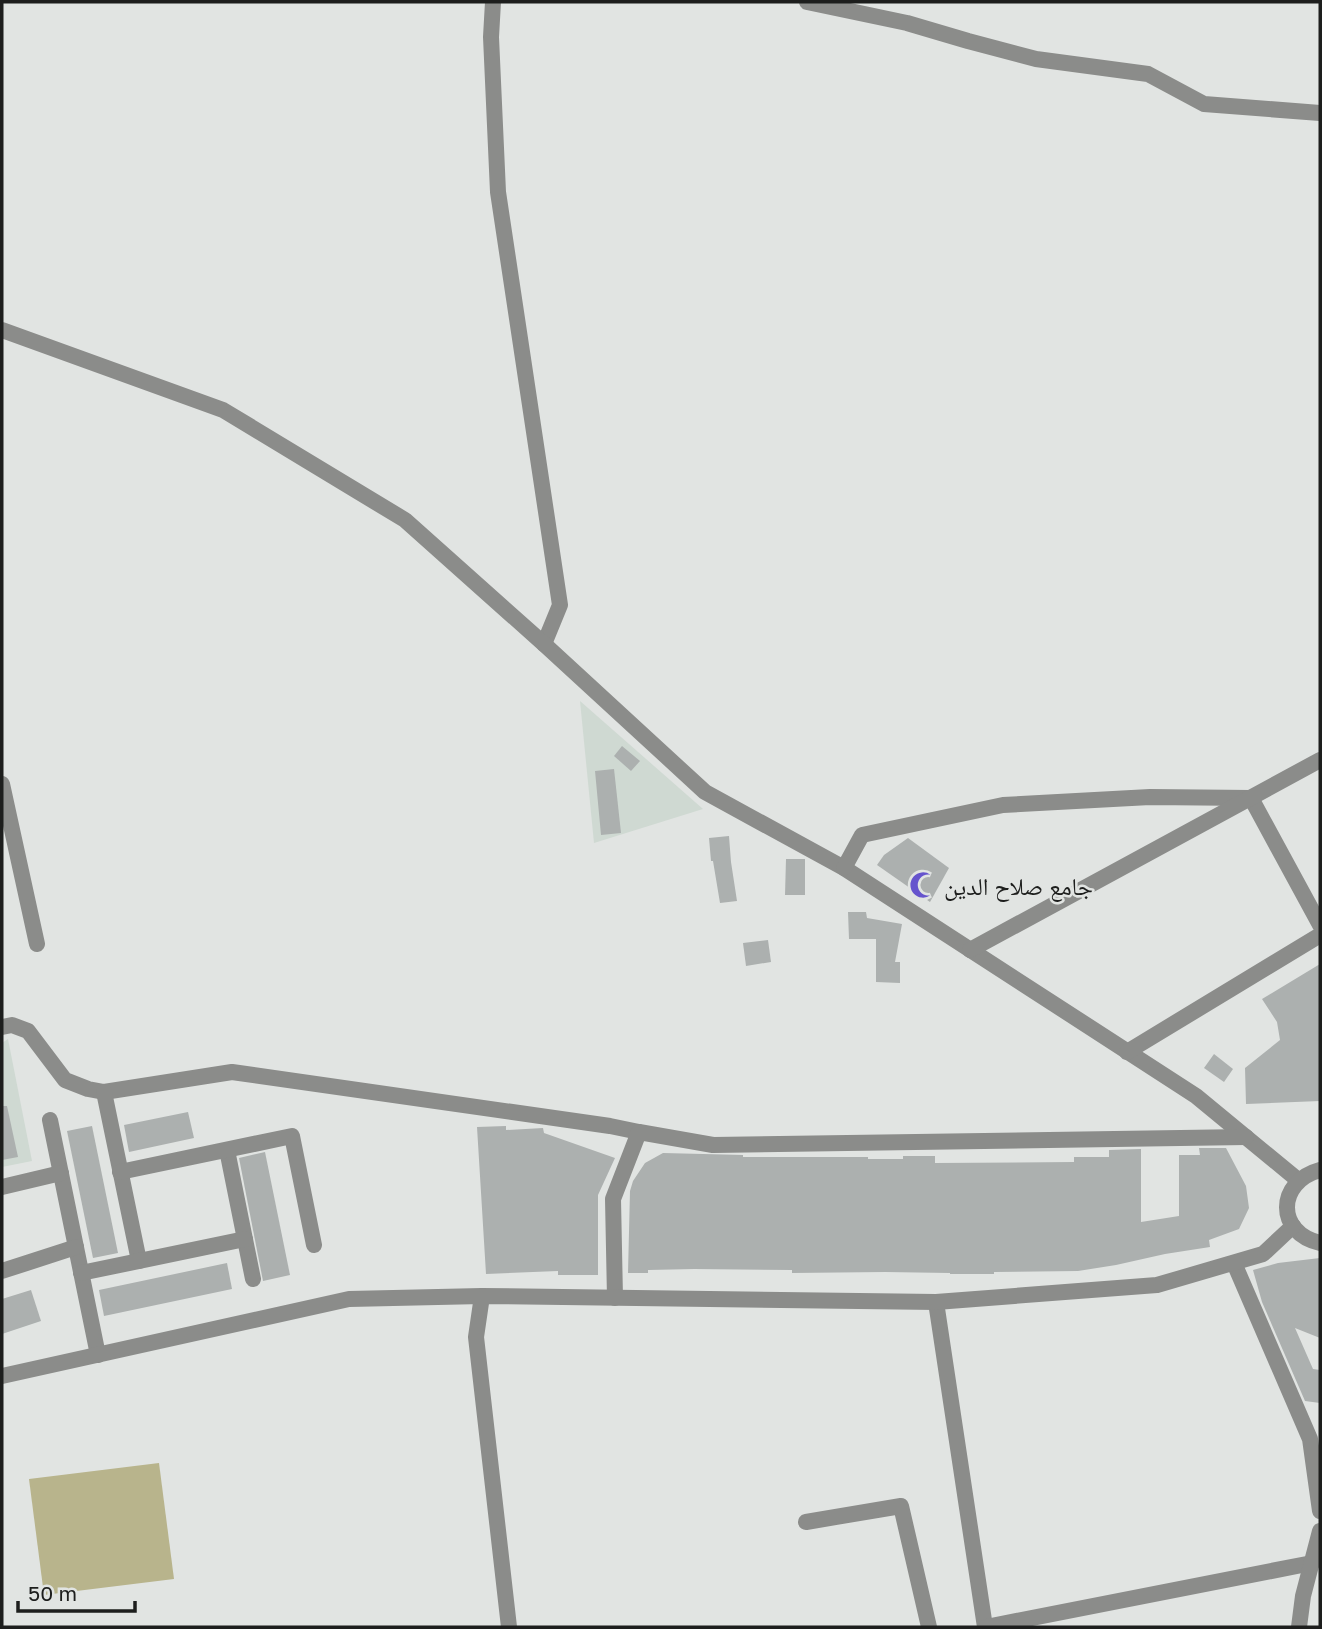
<svg xmlns="http://www.w3.org/2000/svg" width="1322" height="1629" font-family="'Golos Text','Noto Naskh Arabic',sans-serif">
<style>
.built{fill:#cfd9d2}
.green{fill:#b8b48c}
.building{fill:#acb0af}
.lines{fill:none;stroke-linecap:round;stroke-linejoin:round}
.minor{stroke:#8b8c8a;stroke-width:16}
.labels{text-anchor:middle;dominant-baseline:central;stroke-width:5;stroke-linejoin:round;paint-order:stroke}
.poi-label{font-size:24px;fill:#1d1e1d;stroke:#e1e4e2;text-anchor:start}
</style>
<rect width="100%" height="100%" fill="#e1e4e2"/>
<g class="built">
<polygon points="580,701 703,809 594,843"/>
<polygon points="8,1039 32,1161 2,1167 2,1043"/>
</g>
<polygon class="green" points="159,1463 174,1579 44,1595 29,1479"/>
<g class="building">
<polygon points="622,746 640,761 631,771 614,756"/>
<polygon points="614,769 621,833 601,835 595,771"/>
<polygon points="729,836 731,862 737,901 720,903 713,861 711,861 709,838"/>
<polygon points="908,838 949,868 930,902 877,865 884,855"/>
<polygon points="786,859 805,859 805,895 785,895"/>
<polygon points="848,912 866,912 867,918 902,924 895,962 900,962 900,983 876,982 876,939 849,939"/>
<polygon points="768,940 771,962 746,966 743,943"/>
<polygon points="1320,964 1320,1101 1246,1104 1245,1068 1280,1040 1277,1022 1262,999"/>
<polygon points="1214,1054 1233,1069 1224,1082 1204,1068"/>
<polygon points="2,1106 7,1106 18,1157 2,1160"/>
<polygon points="188,1112 194,1138 129,1152 124,1125"/>
<polygon points="92,1126 118,1253 93,1258 67,1131"/>
<polygon points="506,1126 506,1130 543,1128 544,1133 615,1158 598,1195 598,1275 558,1275 558,1271 486,1274 477,1127"/>
<polygon points="1199,1148 1226,1148 1246,1186 1249,1208 1239,1229 1209,1240 1210,1247 1165,1254 1116,1265 1078,1271 994,1272 994,1274 950,1274 950,1273 885,1272 792,1273 792,1270 694,1269 648,1270 648,1273 628,1273 630,1191 633,1181 645,1163 663,1153 743,1155 743,1157 868,1157 868,1159 903,1159 903,1156 935,1156 935,1163 1074,1162 1074,1157 1109,1157 1109,1150 1141,1149 1141,1222 1179,1216 1179,1155 1200,1155"/>
<polygon points="265,1152 290,1275 263,1281 239,1158"/>
<polygon points="1320,1258 1320,1338 1295,1328 1313,1369 1320,1370 1320,1403 1305,1401 1262,1302 1253,1270 1278,1263"/>
<polygon points="227,1263 232,1289 104,1316 99,1290"/>
<polygon points="31,1290 41,1321 2,1334 2,1299"/>
</g>
<g class="lines">
<g class="minor">
<polyline points="493,2 491,37 498,192 560,605 544,644"/>
<polyline points="807,2 907,23 968,41 1036,59 1148,74 1204,104 1320,113"/>
<polyline points="2,330 223,410 405,520 544,644 705,792 844,868 1196,1096 1298,1180"/>
<polyline points="2,784 37,944"/>
<polyline points="844,868 862,835 1003,805 1150,797 1251,798 1320,925"/>
<polyline points="970,950 1320,760"/>
<polyline points="2,1027 12,1025 28,1031 65,1080 88,1089 104,1092 232,1072 610,1126 639,1132"/>
<polyline points="1127,1052 1320,935"/>
<polyline points="104,1092 139,1261"/>
<polyline points="50,1120 98,1355"/>
<polyline points="227,1150 253,1279"/>
<path d="M1320 1170C1276 1182 1276 1233 1320 1243"/>
<polyline points="120,1172 292,1136 314,1245"/>
<polyline points="2,1187 61,1173"/>
<polyline points="1234,1263 1310,1439 1320,1511"/>
<polyline points="2,1271 76,1247"/>
<polyline points="81,1273 245,1239"/>
<polyline points="482,1296 476,1337 509,1627"/>
<polyline points="615,1298 613,1199 639,1132 713,1145 1246,1137"/>
<polyline points="936,1302 985,1627"/>
<polyline points="2,1376 349,1299 482,1296 936,1302 1157,1285 1263,1254 1293,1226"/>
<polyline points="806,1522 901,1506 929,1627"/>
<polyline points="986,1627 1312,1563"/>
<polyline points="1299,1627 1303,1596 1320,1531"/>
</g>
</g>
<defs>
<symbol id="mosque-bare" viewBox="-9 -9 18 18"><path d="M3.5-4.9A6 6 0 1 0 3.5 4.9A5 5 0 1 1 3.5-4.9Z" fill="#6654cd" stroke="#e1e4e2" stroke-width="2.5" paint-order="stroke"/></symbol>
</defs>
<g fill-rule="evenodd">
<use href="#mosque-bare" x="904" y="866" width="38" height="38"/>
</g>
<g class="labels">
<g class="poi-label">
<text x="944" y="885">جامع صلاح الدين</text>
</g>
</g>
<rect width="1322" height="1629" fill="none" stroke="#1d1e1d" stroke-width="7"/>
<path d="M18 1601v10h117v-10" fill="none" stroke="#1d1e1d" stroke-width="3.5"/>
<text x="28" y="1601" font-size="21" fill="#1d1e1d" stroke="#e1e4e2" stroke-width="5" paint-order="stroke">50 m</text>
</svg>
